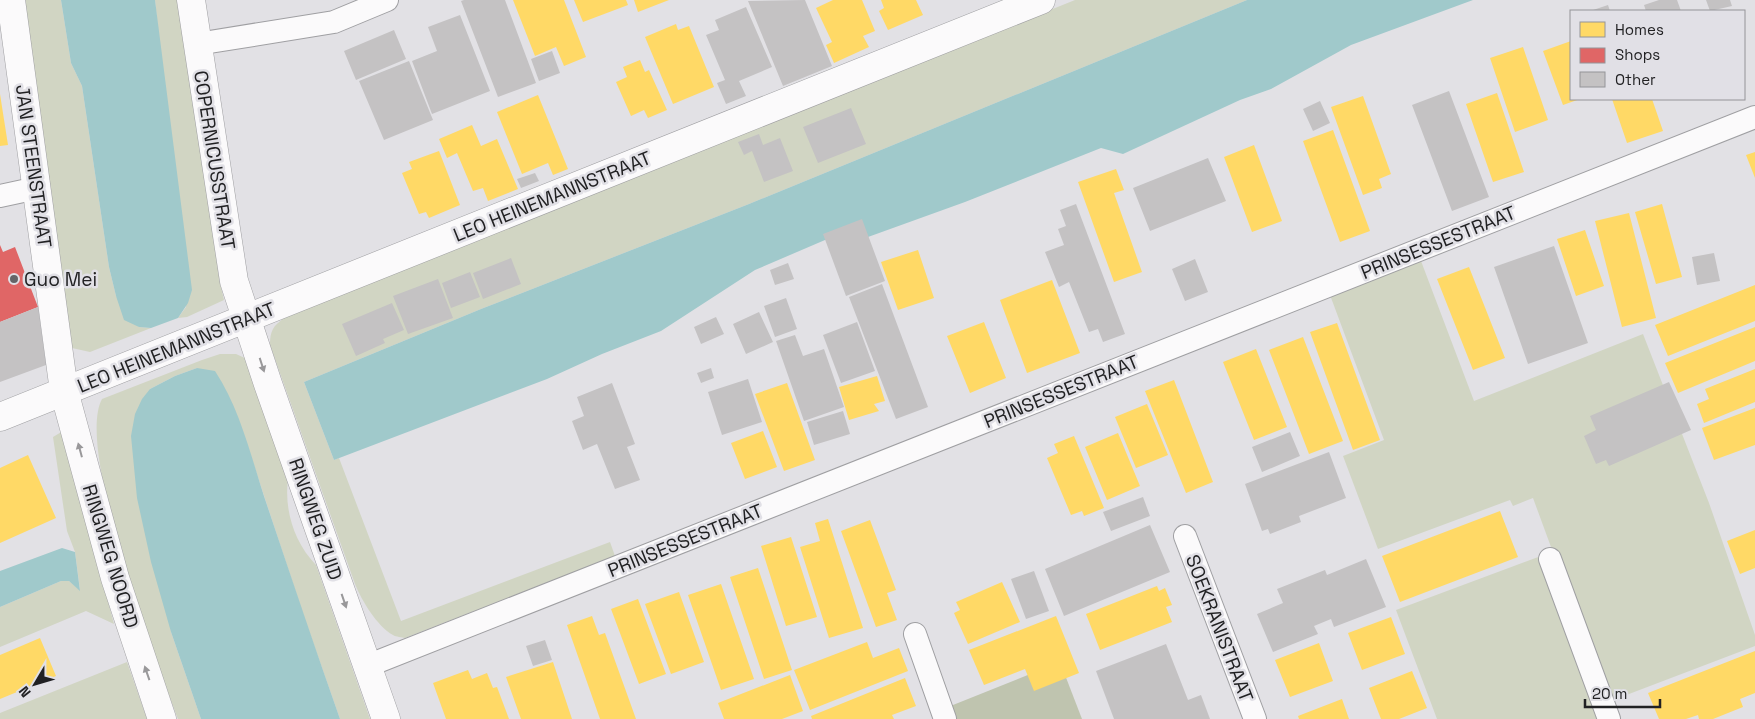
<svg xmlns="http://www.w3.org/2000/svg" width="1755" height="719" font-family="'Space Grotesk',sans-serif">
  <rect width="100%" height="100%" fill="#e2e1e5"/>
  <path fill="#d1d5c3" d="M18 0H61L71 63 82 86 109 267 116 296 139 327 151 328 90 352 72 348Z
    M155 0H179L220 283 224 300 187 317 178 318 186 307Z
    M1075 0H1247L749 204 481 309 304 382 334 460 339 458 401 621 610 542 615 556 405 638C402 637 396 637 393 635 377 626 362 601 355 584L270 345C270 331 273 326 284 318Z
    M1421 261 1474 401 1643 334 1709 503 1755 635V646L1608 702 1533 498 1513 506 1510 500 1378 549 1343 456 1384 440 1330 295Z
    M220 354H236L247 359 288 479C284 510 294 542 316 565L370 719H340L303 614 243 432 197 368 175 376 150 389 171 632 201 719H178C157 661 75 449 102 399L202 360Z
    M63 431 114 624 86 611 0 647V607L61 581H69L80 590 75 552 67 531 53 437Z
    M1541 556 1602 719H1437L1396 610Z
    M127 662 147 719H0V713Z"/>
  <path fill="#bfc4af" d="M1060 662 1082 719H952L948 707Z"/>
  <path fill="#a0c9cb" d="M61 0H155L192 290 188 303 178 318 151 328 139 327 124 320 116 296 109 267 82 86 71 63Z
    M1247 0H1473L1351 45 1271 89 1240 100 1123 154 1101 148 965 202 868 237 853 228 755 270 661 331 602 354 547 379 334 460 304 382 481 309 749 204Z
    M197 368 215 371C241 410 252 461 267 505 291 577 315 648 340 719H201L171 632 151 562 137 498 131 436 135 414 142 399 150 389 175 376Z
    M62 548 75 552 80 591 69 581H61L0 607V571Z"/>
  <path fill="#ffd966" d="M513 0H564L586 57 564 66 556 47 535 56Z
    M574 0H626L628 5 583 22Z
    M634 0H669L638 12Z
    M833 0H862L875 31 863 36 869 47 834 63 826 45 832 42 816 8Z
    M881 0H916L923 15 888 30 879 11 884 8Z
    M676 24 678 30 689 26 714 87 673 104 645 37Z
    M1571 41V99H1580L1563 105 1543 51Z
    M1523 47 1548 120 1515 132 1490 58Z
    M640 60 645 72 649 70 667 110 648 118 644 110 631 116 616 82 627 77 623 67Z
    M1497 93 1524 172 1493 182 1466 104Z
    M0 94 8 145 0 146Z
    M538 95 568 169 553 175 548 163 522 174 497 112Z
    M1363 96 1391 174 1379 179 1382 188 1363 195 1331 107Z
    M1612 99H1652L1663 131 1627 143Z
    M472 125 481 146 497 139 518 189 488 201 483 188 473 191 457 153 447 158 439 139Z
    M1333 130 1370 231 1340 242 1303 141Z
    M1254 145 1282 221 1252 232 1224 157Z
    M439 151 460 205 429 218 426 212 419 214 402 173 412 169 409 162Z
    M1755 152V178L1746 155Z
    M1116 169 1124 190 1114 193 1142 272 1114 282 1078 182Z
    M1662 204 1682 277 1656 284 1635 212Z
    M1629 213 1656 318 1622 327 1595 221Z
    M1585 230 1604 286 1576 296 1557 239Z
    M918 250 934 298 898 310 881 262Z
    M1469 267 1505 358 1473 370 1437 279Z
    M1052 280 1080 353 1027 373 1000 300Z
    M1755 285V321L1668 356 1655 325Z
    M984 322 1006 378 970 393 947 336Z
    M1337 323 1380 440 1353 450 1310 332Z
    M1755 327V361L1678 393 1665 363Z
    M1303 337 1343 441 1309 454 1269 350Z
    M1256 349 1287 427 1254 440 1223 362Z
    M1755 369V402L1704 423 1697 404 1709 399 1705 389Z
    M877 376 885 401 874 404 879 411 849 420 839 387Z
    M1174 380 1213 482 1186 493 1145 391Z
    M787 383 815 460 784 471 755 394Z
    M1147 404 1168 455 1136 468 1115 417Z
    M1755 408V445L1714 460 1702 428Z
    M763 431 777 467 745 479 731 443Z
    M1118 433 1140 486 1107 500 1085 447Z
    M1074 436 1104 508 1084 516 1082 511 1071 515 1047 458 1058 453 1054 444Z
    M28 455 56 518 0 543V468Z
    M1500 511 1518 557 1400 602 1382 556Z
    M828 519 863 628 829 638 800 547 820 541 815 523Z
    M870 520 896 590 887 593 897 620 876 627 841 531Z
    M1755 530V568L1740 574 1727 541Z
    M791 537 817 617 786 626 761 546Z
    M758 568 792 670 764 679 730 577Z
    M1002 582 1020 622 968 644 954 613 960 610 956 602Z
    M721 584 754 679 721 690 688 595Z
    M1157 586 1159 591 1165 588 1172 605 1166 607 1172 622 1100 650 1086 614Z
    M679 592 704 662 671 674 645 604Z
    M638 599 666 674 639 684 611 609Z
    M592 616 599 635 605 633 636 719H600L567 625Z
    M1056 616 1079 673 1034 691 1025 669 984 685 969 650Z
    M1391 617 1405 654 1362 670 1348 633Z
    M40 638 56 676 0 699V655Z
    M867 642 873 658 899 648 908 671 810 710 794 670Z
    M1319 643 1333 681 1290 697 1275 660Z
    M1755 651V693L1740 699 1743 707 1713 719H1699L1698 715 1686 719H1659L1648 693Z
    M553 662 572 719H521L506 677Z
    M468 670 472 679 487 673 493 688 497 687 509 719H446L433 683Z
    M1412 671 1427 708 1399 719H1381L1369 688Z
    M790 675 803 711 782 719H724L718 703Z
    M905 678 916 706 892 715 894 719H812L811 716Z
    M1342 699 1349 719H1299L1298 716Z"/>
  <path fill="#e06666" d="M0 245 3 252 15 247 38 307 0 322Z"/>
  <path fill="#c4c2c3" d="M464 0H505L536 83 498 97 461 1Z
    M805 0 832 66 783 86 748 1Z
    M1659 0H1677L1681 11H1646L1644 5Z
    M1706 0H1730L1732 6 1710 11Z
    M1608 5 1610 11H1590Z
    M746 7 772 67 739 81 746 96 726 104 717 83 725 80 706 35 719 30 715 20Z
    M460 15 490 91 432 114 412 61 437 51 428 27Z
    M394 30 406 59 356 80 344 51Z
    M552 51 560 73 539 81 531 59Z
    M409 61 433 120 384 140 359 81Z
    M1449 91 1489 197 1452 211 1412 105Z
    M1320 101 1330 123 1313 131 1303 109Z
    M851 108 866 144 818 163 803 127Z
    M759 134 763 145 780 138 793 171 764 182 752 151 744 155 738 142Z
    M1208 158 1226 201 1150 231 1133 188Z
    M535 173 539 181 521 188 517 179Z
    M1076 204 1125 334 1103 342 1098 329 1089 332 1069 282 1059 287 1045 252 1064 245 1058 229 1066 226 1060 210Z
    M862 219 885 281 846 296 823 234Z
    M1554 246 1588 343 1528 364 1494 267Z
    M1714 253 1720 281 1697 285 1692 257Z
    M511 258 521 284 483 299 473 273Z
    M1195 259 1208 292 1185 301 1172 269Z
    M788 263 794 279 775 285 770 270Z
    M470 272 480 297 451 308 442 283Z
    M438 279 453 318 408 334 393 296Z
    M882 284 928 407 896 419 849 297Z
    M786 298 797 329 775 337 764 306Z
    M392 303 404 330 383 339 385 343 356 356 342 324Z
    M38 307 46 365 0 382V322Z
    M759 312 773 342 746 354 733 324Z
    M716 317 724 334 701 344 694 327Z
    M857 322 875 371 841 383 823 335Z
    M795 335 803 356 824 349 844 407 804 421 776 341Z
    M711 368 714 378 701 383 697 373Z
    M748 379 762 422 722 435 708 392Z
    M1669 382 1691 430 1609 466 1606 460 1596 464 1584 436 1596 430 1590 416Z
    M612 383 635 444 627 447 640 480 615 489 597 444 583 450 572 421 584 416 577 397Z
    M843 411 850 434 814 445 807 422Z
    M1290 432 1300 456 1262 472 1252 447Z
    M1329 452 1346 498 1299 516 1301 522 1270 534 1268 529 1262 531 1245 484Z
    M1143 497 1150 516 1111 531 1103 512Z
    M1150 525 1170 572 1064 616 1045 569Z
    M1366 559 1386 607 1334 627 1331 619 1314 626 1318 634 1273 652 1257 614 1283 603 1277 589 1325 570 1327 575Z
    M1034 571 1049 611 1026 619 1011 579Z
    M545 640 552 660 533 666 526 646Z
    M1166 644 1188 700 1201 695 1210 719H1114L1096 671Z"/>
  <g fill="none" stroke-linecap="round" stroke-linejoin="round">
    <defs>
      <path id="street" d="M197 44 334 22 387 0
        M0 196 37 188
        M1185 536 1255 719
        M1550 559 1609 719
        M915 634 945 719
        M367 666 1755 117"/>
      <path id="secondary" d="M11 0 64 391 115 578 162 719
        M191 0 234 281 268 384 386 719
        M0 417 1041 0"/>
    </defs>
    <use href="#street" stroke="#9f9fa2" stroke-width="24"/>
    <use href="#secondary" stroke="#9f9fa2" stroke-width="29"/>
    <use href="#street" stroke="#fbfafb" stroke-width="22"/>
    <use href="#secondary" stroke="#fbfafb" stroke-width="28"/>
  </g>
  <defs><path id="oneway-solid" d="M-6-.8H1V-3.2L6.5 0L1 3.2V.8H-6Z" transform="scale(1.25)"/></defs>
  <g fill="#99989a">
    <use href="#oneway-solid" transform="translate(262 365) rotate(72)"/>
    <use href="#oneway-solid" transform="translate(80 450) rotate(-105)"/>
    <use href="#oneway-solid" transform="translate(344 601) rotate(71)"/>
    <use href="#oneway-solid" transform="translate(147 673) rotate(-109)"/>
  </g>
  <circle fill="#656467" stroke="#e1e0e6" stroke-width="2" cx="14" cy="279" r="5"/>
  <g text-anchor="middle" stroke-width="5" stroke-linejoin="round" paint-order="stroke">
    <g font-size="19" fill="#212123" stroke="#e1e0e6">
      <text transform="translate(215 160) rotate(81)" y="7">COPERNICUSSTRAAT</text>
      <text transform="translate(34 166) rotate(82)" y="7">JAN STEENSTRAAT</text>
      <text transform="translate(552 196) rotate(-22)" y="7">LEO HEINEMANNSTRAAT</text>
      <text transform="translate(1438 242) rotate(-22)" y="7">PRINSESSESTRAAT</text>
      <text transform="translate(176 347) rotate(-22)" y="7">LEO HEINEMANNSTRAAT</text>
      <text transform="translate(1061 391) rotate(-22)" y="7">PRINSESSESTRAAT</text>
      <text transform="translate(316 519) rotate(71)" y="7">RINGWEG ZUID</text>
      <text transform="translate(685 540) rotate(-22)" y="7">PRINSESSESTRAAT</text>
      <text transform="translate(111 556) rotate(73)" y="7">RINGWEG NOORD</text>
      <text transform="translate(1220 628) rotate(69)" y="7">SOEKRANISTRAAT</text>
    </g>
    <g font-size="19" fill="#212123" stroke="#e1e0e6" text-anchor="start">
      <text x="24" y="286">Guo Mei</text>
    </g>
  </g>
  <rect x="1570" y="10" width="175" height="90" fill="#e1e0e6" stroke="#949498"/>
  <rect x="1580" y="22" width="25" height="15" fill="#ffd966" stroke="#949498"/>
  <text x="1615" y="35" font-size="15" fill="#212123">Homes</text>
  <rect x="1580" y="48" width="25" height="15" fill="#e06666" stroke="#949498"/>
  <text x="1615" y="60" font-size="15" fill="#212123">Shops</text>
  <rect x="1580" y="72" width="25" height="15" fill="#c4c2c3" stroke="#949498"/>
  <text x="1615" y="85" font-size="15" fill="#212123">Other</text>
  <g transform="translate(35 684) rotate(232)" stroke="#e1e0e6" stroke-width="4" paint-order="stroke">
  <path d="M0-4L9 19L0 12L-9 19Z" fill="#212123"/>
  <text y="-8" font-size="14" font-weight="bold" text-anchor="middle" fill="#212123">N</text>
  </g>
  <path d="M1585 699v8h75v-8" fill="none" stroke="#212123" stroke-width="2.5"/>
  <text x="1592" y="699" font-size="15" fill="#212123" stroke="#e1e0e6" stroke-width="4" paint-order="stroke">20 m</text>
</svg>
